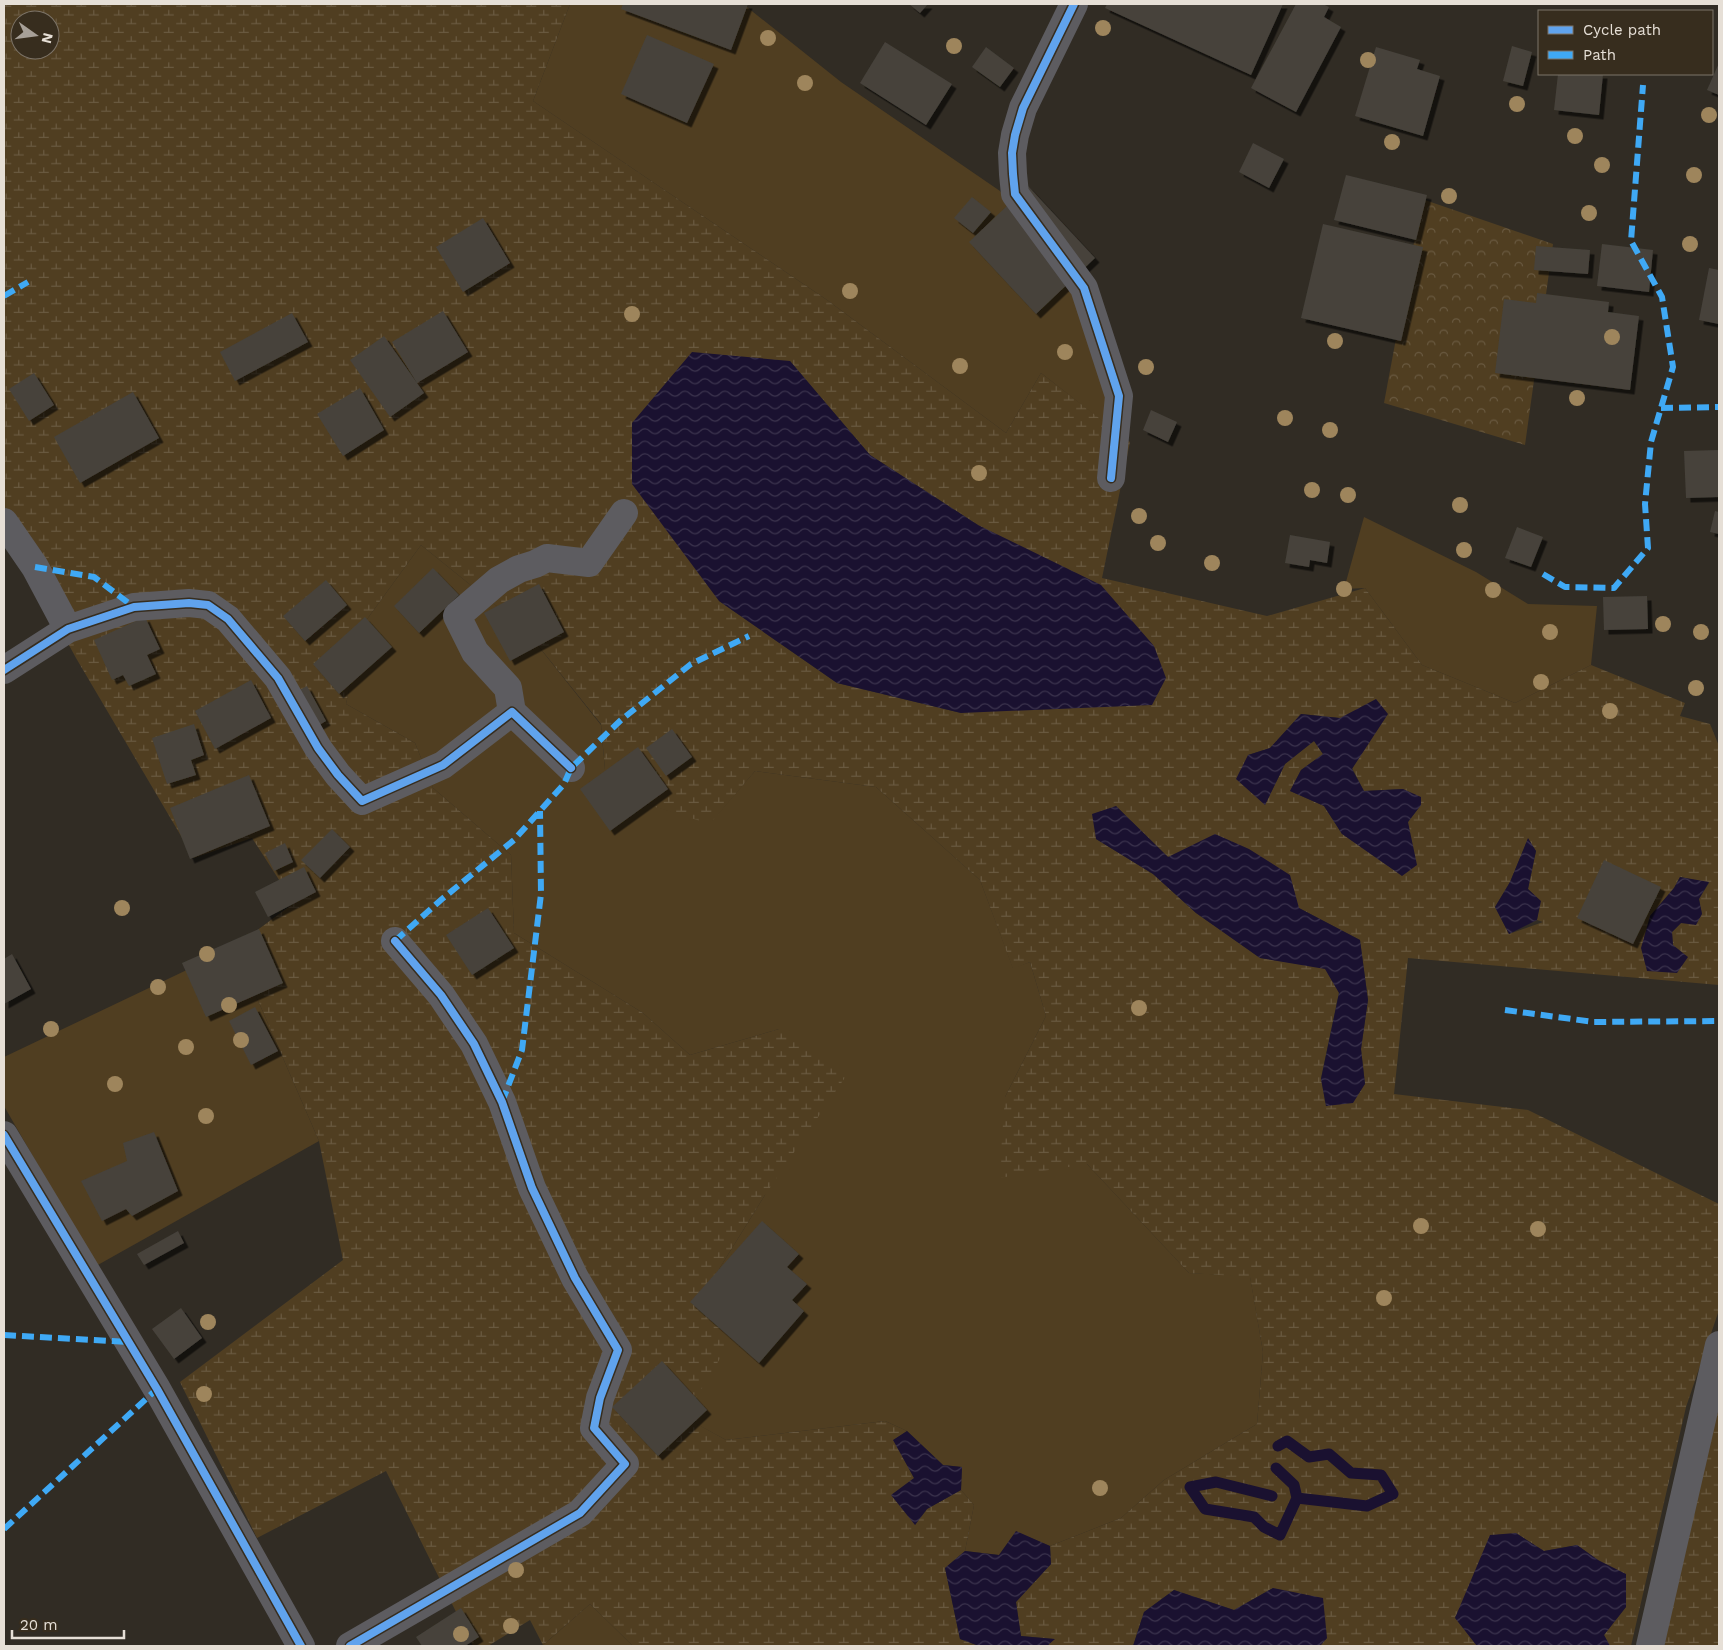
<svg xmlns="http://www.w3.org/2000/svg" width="1723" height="1650" font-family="'Work Sans',sans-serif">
  <defs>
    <pattern id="forest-crowns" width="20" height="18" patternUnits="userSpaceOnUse" patternTransform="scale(1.25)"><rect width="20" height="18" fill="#503e21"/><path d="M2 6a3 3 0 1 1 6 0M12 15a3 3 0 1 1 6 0" fill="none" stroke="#695940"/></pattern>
    <pattern id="wetland-marsh" width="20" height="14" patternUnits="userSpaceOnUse" patternTransform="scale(1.25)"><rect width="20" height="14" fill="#503e21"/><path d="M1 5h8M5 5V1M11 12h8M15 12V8" fill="none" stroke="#695940"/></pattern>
    <pattern id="water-waves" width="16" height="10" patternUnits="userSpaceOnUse" patternTransform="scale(1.25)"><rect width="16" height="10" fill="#1a1130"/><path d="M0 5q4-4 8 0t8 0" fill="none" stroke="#3b334d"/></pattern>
    <filter id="shadow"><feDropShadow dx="4.5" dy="4.5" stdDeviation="0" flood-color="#0009"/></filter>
  </defs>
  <rect width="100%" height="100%" fill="#312c24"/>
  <path fill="#503e21" d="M570 4H743L841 82 1000 191 1071 289 1105 395 1106 424 1041 373 1006 433 827 300 533 101Z
    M1364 517 1476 572 1528 604 1597 606 1591 665 1515 703 1422 665 1365 588 1344 589Z
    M421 545 524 628 601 725 607 792 710 823 755 771 876 787 980 880 1013 968 1030 962 1046 1016 1005 1097 1087 1164 1189 1273 1250 1276 1263 1352 1257 1424 1164 1480 1121 1518 1050 1546 1016 1532 999 1555 965 1551 974 1505 961 1490 962 1467 943 1465 907 1431 885 1421 726 1440 676 1413 706 1290 765 1195 779 1029 690 1055 643 1013 514 933 511 855 433 788 415 743 346 704 362 626Z
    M233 948 260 1005 319 1141 96 1266 4 1106V1057Z
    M590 1604 633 1646H542Z"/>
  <path fill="url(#forest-crowns)" d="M1422 199 1553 244 1525 445 1384 403Z"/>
  <path fill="url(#wetland-marsh)" fill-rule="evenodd" d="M4 4H570L533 101 827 300 1006 433 1041 373 1130 442 1102 578 1267 616 1365 588 1422 665 1515 703 1591 665 1685 703 1680 716 1710 724 1719 746V985L1408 958 1394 1094 1528 1110 1719 1204V1310L1686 1407 1631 1646H1610L1604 1635 1626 1607 1598 1560 1577 1545 1544 1551 1516 1533 1455 1617 1477 1646H1320L1327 1638 1273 1588 1234 1610 1174 1590 1144 1612 1133 1646H1047L1054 1639 1021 1636 1016 1602 1051 1564 1050 1546 1121 1518 1164 1480 1257 1424 1263 1352 1250 1277 1189 1273 1087 1164 999 1178 1005 1097 1046 1016 1030 962 1013 969 980 880 876 787 755 771 710 824 607 792 601 724 524 628 421 545 362 626 346 704 415 743 433 788 511 855 514 933 643 1013 690 1055 779 1029 846 1076 765 1195 706 1290 727 1347 694 1401 677 1413 726 1440 885 1421 907 1431 894 1440 914 1478 915 1525 927 1509 961 1490 974 1505 965 1551 945 1568 960 1639 979 1646H633L590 1604 543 1645 530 1620 488 1646H473L386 1471 257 1538 180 1382 343 1260 319 1141 260 1005 233 948 294 903 252 838 194 858 76 658 10 537 4 539ZM20 20H50V50H20ZM790 361 870 455 978 525 961 713 837 683 719 601ZM1301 714 1340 718 1387 714 1352 768 1364 791 1403 789 1421 805 1408 822 1342 834 1324 806 1290 791 1301 770 1323 754 1314 741 1285 764 1265 805 1248 755 1270 748ZM1116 806 1168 857 1299 908 1360 940 1368 1000 1361 1049 1365 1084 1326 1106 1321 1078 1339 992 1325 968 1260 958 1196 913 1153 874 1096 839ZM1528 839 1536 851 1528 889 1540 901 1537 920 1543 922 1509 934 1495 907 1510 882ZM1680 877 1709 883 1699 899 1702 914 1681 923 1672 932 1673 945 1650 916 1674 888Z
    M1719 1391V1646H1663Z"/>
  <path fill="url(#water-waves)" d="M692 352 790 361 870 455 978 525 1101 585 1154 646 1166 678 1152 705 961 713 837 683 719 601 632 484V423Z
    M1376 699 1388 714 1352 769 1364 791 1403 789 1421 797V805L1408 822 1417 865 1402 876 1342 834 1324 806 1290 791 1301 770 1323 754 1314 741 1285 764 1265 805 1236 779 1248 755 1270 748 1301 714 1340 718Z
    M1116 806 1168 857 1215 834 1249 849 1290 875 1299 908 1360 940 1368 1000 1361 1049 1365 1084 1353 1103 1326 1106 1321 1079 1339 993 1325 969 1260 958 1196 913 1153 874 1096 839 1092 814Z
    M1528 838 1536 851 1528 889 1541 901 1537 920 1509 934 1495 907 1510 882Z
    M1680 877 1709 882 1699 899 1702 914 1696 925 1681 923 1672 932 1673 945 1688 957 1677 973 1647 971 1641 948 1650 916 1674 888Z
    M907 1431 943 1465 962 1467 961 1490 927 1509 915 1525 891 1495 914 1478 893 1440Z
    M1016 1531 1050 1546 1051 1564 1016 1602 1021 1636 1055 1639 1047 1646H979L960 1639 945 1568 965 1551 999 1555Z
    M1516 1533 1544 1551 1577 1545 1598 1560 1626 1574V1607L1604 1635 1610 1646H1477L1455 1618 1490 1535Z
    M1273 1588 1323 1598 1327 1638 1320 1646H1133L1144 1612 1174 1590 1234 1610Z"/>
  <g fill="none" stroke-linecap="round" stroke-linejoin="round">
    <path stroke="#1a1130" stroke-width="11" d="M1278 1446 1287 1441 1309 1457 1329 1454 1351 1473 1381 1475 1393 1494 1367 1506 1297 1498
      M1272 1496 1216 1482 1190 1487 1205 1509 1254 1517 1264 1527 1280 1535 1297 1498 1294 1485 1276 1468"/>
  </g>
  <path fill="#46423b" filter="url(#shadow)" d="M623 4H748L731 50 621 9Z
    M909 4H928L920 13Z
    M1107 4H1283L1251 75 1105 8Z
    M1296 4H1323L1329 7 1324 17 1341 27 1296 112 1251 88Z
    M647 35 714 64 687 123 621 94Z
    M885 42 952 84 926 125 860 83Z
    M1512 46 1532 52 1523 86 1503 81Z
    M986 47 1014 68 1000 87 972 67Z
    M1376 47 1420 60 1417 69 1440 76 1423 136 1355 116Z
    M1719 63V95L1707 90Z
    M1558 74H1603L1599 115 1554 110Z
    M1253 143 1284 159 1269 188 1239 172Z
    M1346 175 1427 195 1416 240 1334 220Z
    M1028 186 1095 258 1036 314 969 242Z
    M972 197 991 212 973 233 954 218Z
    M483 218 510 263 463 292 436 247Z
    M1323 224 1423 247 1401 341 1301 318Z
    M1602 244 1653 250 1649 292 1597 286Z
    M1536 246 1590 250 1588 274 1534 270Z
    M1709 268 1719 270V324L1699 320Z
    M1537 293 1609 302 1608 312 1639 316 1630 390 1495 373 1504 299 1536 303Z
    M443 311 468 352 417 383 392 342Z
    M292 313 308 342 235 381 220 352Z
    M384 336 424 393 390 417 350 360Z
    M34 373 54 405 29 421 9 389Z
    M360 388 384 430 343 456 317 414Z
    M133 392 159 438 80 483 54 437Z
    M1151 410 1177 422 1168 442 1143 430Z
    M1719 450V497L1686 498 1684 451Z
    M1715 511 1719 512V534L1710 532Z
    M1517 527 1543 537 1531 567 1505 558Z
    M1290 535 1330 542 1327 563 1310 560 1309 567 1285 563Z
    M433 568 459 595 419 633 394 606Z
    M326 580 347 605 305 641 283 616Z
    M539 584 564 632 510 661 484 613Z
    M1647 596 1648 629 1604 630 1603 597Z
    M145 617 160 649 147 655 156 674 129 686 123 675 112 680 94 640Z
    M365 617 392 647 339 694 313 664Z
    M251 680 271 718 215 749 195 711Z
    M307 686 326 721 304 734 285 698Z
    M194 724 204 755 191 760 196 775 167 784 152 738Z
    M672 729 692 757 666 776 646 748Z
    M638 747 668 789 610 831 580 789Z
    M249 775 270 826 190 859 170 808Z
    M332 829 350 847 320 878 301 860Z
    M285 843 293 862 274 871 265 853Z
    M1604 860 1661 887 1633 944 1577 918Z
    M304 867 316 892 268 917 255 892Z
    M488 908 514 948 472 975 446 935Z
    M259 929 283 983 206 1017 182 963Z
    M12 954 31 989 4 1004V959Z
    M255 1007 278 1051 251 1065 229 1021Z
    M154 1132 178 1191 132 1216 126 1209 102 1221 81 1181 127 1161 123 1143Z
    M762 1221 799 1254 787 1267 807 1284 792 1300 804 1311 759 1363 690 1302Z
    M178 1231 184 1243 144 1265 137 1254Z
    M181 1308 202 1338 174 1359 152 1329Z
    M662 1361 707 1410 658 1456 612 1407Z
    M461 1608 479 1637 465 1646H422L416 1637Z"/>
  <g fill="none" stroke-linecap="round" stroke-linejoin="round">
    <path stroke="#5d5c60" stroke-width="28" d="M1074 4 1023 108 1015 135 1012 153 1013 174 1015 194 1084 288 1119 396 1111 478
      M4 522 35 567 68 629
      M4 670 68 629 134 607 189 603 208 605 228 619 278 678 318 748 338 775 362 801 443 765 512 712 571 768
      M512 712 508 688 475 652 457 616 499 580 519 569 535 564 547 558 589 563 624 513
      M4 1135 157 1389 301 1646
      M350 1646 580 1513 625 1464 594 1428 600 1398 618 1350 575 1278 532 1188 502 1102 474 1044 441 995 395 941
      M1650 1646 1719 1345"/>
    <path stroke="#3fa9f5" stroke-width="6" stroke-dasharray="12 6" stroke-linecap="butt" d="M4 296 28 282
      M1661 408 1719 407
      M35 567 94 577 134 607
      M1543 574 1565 587 1614 588 1648 548 1645 504 1651 442 1673 367 1662 297 1631 241 1643 85
      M395 941 442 899 514 840 564 784 571 768 621 720 691 664 749 636
      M1505 1010 1594 1022 1719 1021
      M502 1102 522 1050 541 894 540 811
      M4 1335 129 1342
      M4 1529 157 1389"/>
    <defs>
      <path id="cycleway" d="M1074 4 1023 108 1015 135 1012 153 1013 174 1015 194 1084 288 1119 396 1111 478
        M4 670 68 629 134 607 189 603 208 605 228 619 278 678 318 748 338 775 362 801 443 765 512 712 571 768
        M4 1135 157 1389 301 1646
        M350 1646 580 1513 625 1464 594 1428 600 1398 618 1350 575 1278 532 1188 502 1102 474 1044 441 995 395 941"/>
    </defs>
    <use href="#cycleway" stroke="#372d1e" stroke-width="11"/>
    <use href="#cycleway" stroke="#60a3ed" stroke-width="8"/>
  </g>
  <g fill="#9e855c">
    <circle cx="1103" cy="28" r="8"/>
    <circle cx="768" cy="38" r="8"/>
    <circle cx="954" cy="46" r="8"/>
    <circle cx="1368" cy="60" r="8"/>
    <circle cx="805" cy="83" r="8"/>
    <circle cx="1517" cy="104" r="8"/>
    <circle cx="1709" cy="115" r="8"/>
    <circle cx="1575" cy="136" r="8"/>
    <circle cx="1392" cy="142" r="8"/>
    <circle cx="1602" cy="165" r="8"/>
    <circle cx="1694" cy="175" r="8"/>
    <circle cx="1449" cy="196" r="8"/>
    <circle cx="1589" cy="213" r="8"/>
    <circle cx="1690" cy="244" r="8"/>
    <circle cx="850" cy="291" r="8"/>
    <circle cx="632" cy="314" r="8"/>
    <circle cx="1612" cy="337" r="8"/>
    <circle cx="1335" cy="341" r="8"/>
    <circle cx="1065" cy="352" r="8"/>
    <circle cx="960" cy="366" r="8"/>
    <circle cx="1146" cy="367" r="8"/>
    <circle cx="1577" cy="398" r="8"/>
    <circle cx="1285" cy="418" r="8"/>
    <circle cx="1330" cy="430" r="8"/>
    <circle cx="979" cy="473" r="8"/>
    <circle cx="1312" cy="490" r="8"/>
    <circle cx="1348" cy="495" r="8"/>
    <circle cx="1460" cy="505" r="8"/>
    <circle cx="1139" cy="516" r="8"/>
    <circle cx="1158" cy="543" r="8"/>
    <circle cx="1464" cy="550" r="8"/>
    <circle cx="1212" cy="563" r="8"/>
    <circle cx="1344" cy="589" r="8"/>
    <circle cx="1493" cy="590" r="8"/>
    <circle cx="1663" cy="624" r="8"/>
    <circle cx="1550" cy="632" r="8"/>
    <circle cx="1701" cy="632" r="8"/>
    <circle cx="1541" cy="682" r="8"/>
    <circle cx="1696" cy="688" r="8"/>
    <circle cx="1610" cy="711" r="8"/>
    <circle cx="122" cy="908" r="8"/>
    <circle cx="207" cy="954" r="8"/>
    <circle cx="158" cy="987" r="8"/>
    <circle cx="229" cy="1005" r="8"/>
    <circle cx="1139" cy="1008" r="8"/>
    <circle cx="51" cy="1029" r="8"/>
    <circle cx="241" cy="1040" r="8"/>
    <circle cx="186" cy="1047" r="8"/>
    <circle cx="115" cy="1084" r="8"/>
    <circle cx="206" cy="1116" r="8"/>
    <circle cx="1421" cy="1226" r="8"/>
    <circle cx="1538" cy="1229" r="8"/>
    <circle cx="1384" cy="1298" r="8"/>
    <circle cx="208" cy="1322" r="8"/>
    <circle cx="204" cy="1394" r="8"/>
    <circle cx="1100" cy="1488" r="8"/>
    <circle cx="516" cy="1570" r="8"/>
    <circle cx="511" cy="1626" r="8"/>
    <circle cx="461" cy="1634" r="8"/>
  </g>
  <rect width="1723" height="1650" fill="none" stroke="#e6dfd6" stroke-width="10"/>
  <rect x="1538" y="10" width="175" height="65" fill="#372d1e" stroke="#7d7468"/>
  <rect x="1548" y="26" width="25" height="8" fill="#60a3ed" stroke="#7d7468"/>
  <text x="1583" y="35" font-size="15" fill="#e6dfd6">Cycle path</text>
  <rect x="1548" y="51" width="25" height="8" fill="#3fa9f5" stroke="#7d7468"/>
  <text x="1583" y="60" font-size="15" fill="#e6dfd6">Path</text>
  <g transform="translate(35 35) rotate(104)"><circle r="24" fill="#372d1e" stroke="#7d7468"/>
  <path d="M0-4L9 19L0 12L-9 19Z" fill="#a7a098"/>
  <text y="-8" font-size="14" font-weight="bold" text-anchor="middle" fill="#e6dfd6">N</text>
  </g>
  <path d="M12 1630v8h112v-8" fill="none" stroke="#e6dfd6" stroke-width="2.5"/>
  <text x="20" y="1630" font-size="15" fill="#e6dfd6" stroke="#372d1e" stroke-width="4" paint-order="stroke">20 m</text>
</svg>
